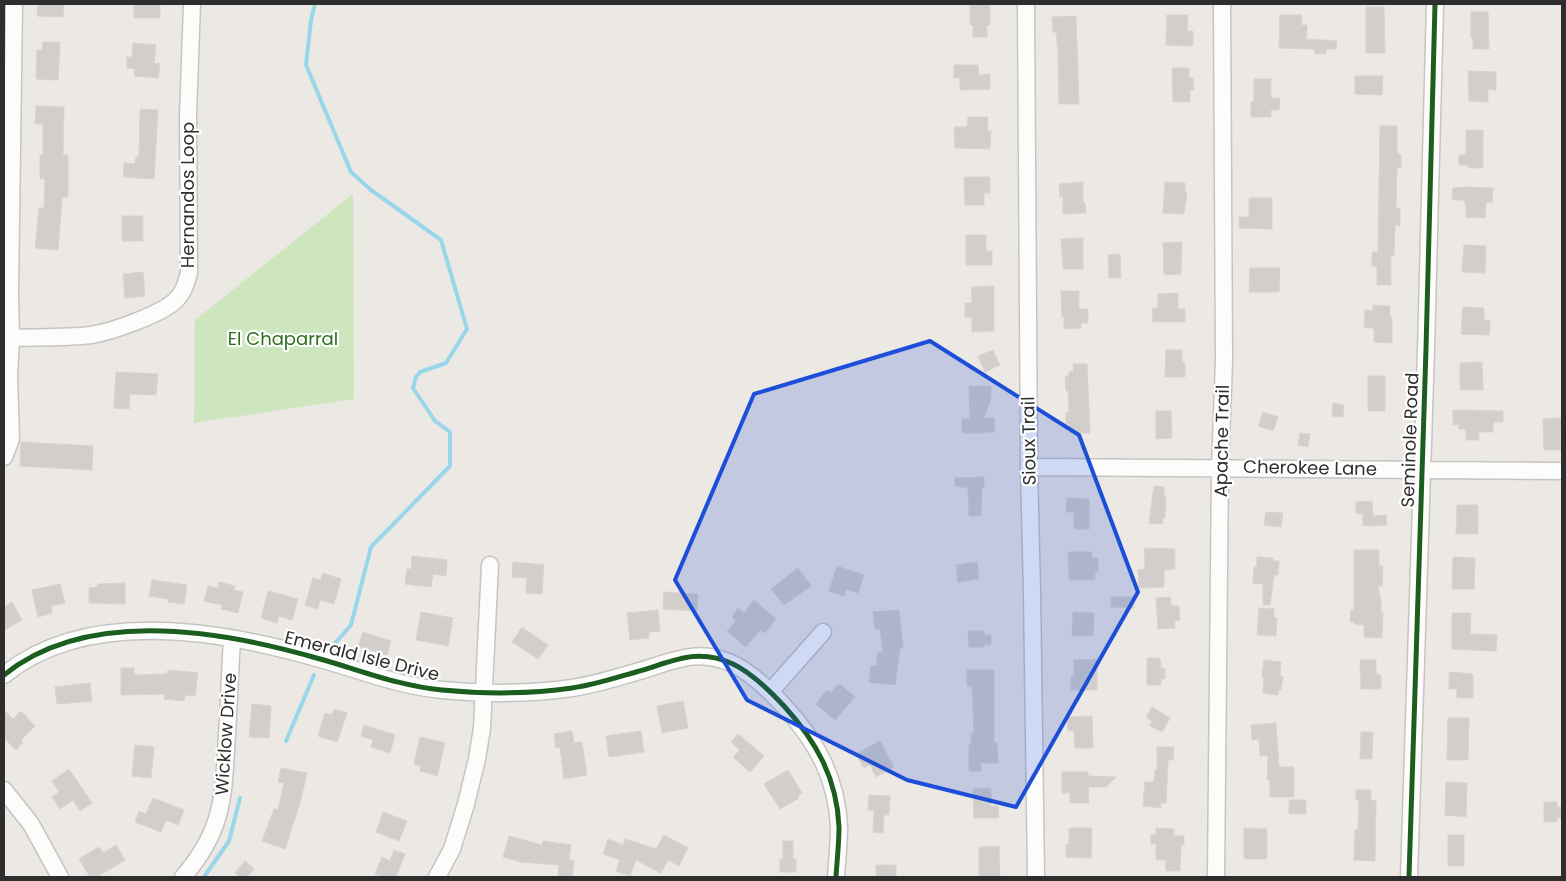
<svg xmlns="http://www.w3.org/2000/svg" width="1566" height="881" font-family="Poppins,sans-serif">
  <rect width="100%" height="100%" fill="#ece8e4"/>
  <path fill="#cee6be" d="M353 194 354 399 194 423 195 320Z"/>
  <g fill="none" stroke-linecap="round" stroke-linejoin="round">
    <path stroke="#99d6ec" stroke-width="4" d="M315 4 311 20 306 65 351 172 371 190 441 240 467 329 446 363 420 372 416 377 413 388 435 421 450 432V466L371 547 351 625 331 648
      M286 741 314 675
      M204 877 229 841 240 798"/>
  </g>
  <path fill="#d1cecb" stroke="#d7d4d0" d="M38 4H64L63 17 37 16Z
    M134 4H160V18H134Z
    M970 4H990V25H987V37H973V25H970Z
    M1366 7H1384L1385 53H1366Z
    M1471 12H1488L1489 49H1473V38H1471Z
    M1167 15H1188L1187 31H1193V46L1166 45Z
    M1280 15H1302L1301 25H1307L1306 39 1337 41 1336 49H1326V53L1315 54 1314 49 1279 48Z
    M1076 16 1079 104H1059L1058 53 1056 32H1053L1052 17Z
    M43 42H60L58 80 36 79 37 50H42Z
    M133 43 156 45 154 63 160 64 158 78 134 76 135 69 127 68V57H132Z
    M954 65H978L979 75 990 74V89L960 90V78H954Z
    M1172 68H1189V78H1193L1194 90H1190V102H1173Z
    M1468 71 1496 72V90L1488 89V102L1469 101Z
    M1355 76H1383L1382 95 1355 94Z
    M1254 79H1271V98H1280L1279 110H1271V117H1251V102H1253L1254 97Z
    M36 106 64 107 63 155H68V197H62L58 250 35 248 39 208H44L45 179H40V155H43V124H35Z
    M140 109 158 110 154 179 123 177 124 163 135 164 136 157H139Z
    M968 117H988L987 131H991L990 149 955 148 954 127H967Z
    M1380 126H1397V154H1401V168H1397L1396 208H1400V226L1395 225 1394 256H1391V285H1377V267L1372 266V252H1378Z
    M1466 130H1483V168H1468V165H1459V155H1466Z
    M964 177H990V193H984V205H965Z
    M1083 182V203H1085L1086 213 1063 214V196L1060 197 1059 184Z
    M1165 182 1185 183V192H1187L1184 214 1163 213Z
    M1465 187 1493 188 1492 203 1486 202 1485 218 1466 217V203H1464V200H1452L1453 188Z
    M1249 198H1272V229L1239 228V217H1249Z
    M122 216H143V241H122Z
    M966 235H986V251H992V265H966Z
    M1083 238V269H1063L1061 239Z
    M1182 242 1181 274 1164 275 1163 243Z
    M1464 245 1486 246 1485 273 1462 272Z
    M1120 254 1121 278H1109L1108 255Z
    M1250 268H1280L1279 292H1249Z
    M143 272 145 296 125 298 123 274Z
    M994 286V331L972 332V317H965V303H972L971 287Z
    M1061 291H1079V309H1088V323H1081V328L1064 329V317H1062Z
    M1178 293V309H1185V322H1153L1152 308H1158V294Z
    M1373 305 1390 306V317H1392V343L1374 342V328H1364L1365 310 1373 311Z
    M1463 307 1484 308V320H1490L1489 335 1461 334Z
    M993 350 1000 365 985 372 978 356Z
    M1166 350H1182V363H1185V377H1165Z
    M1482 362 1483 390H1461L1460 389V363Z
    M1073 364H1087L1090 433H1070L1069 424H1066V412H1069L1068 390 1066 391 1065 377 1069 376V372L1074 371Z
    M116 372 158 374 156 395 130 394 129 409 114 408Z
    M1368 376H1385V411H1368Z
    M969 386H991V398L984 418H994L995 432H985V433H962V419H970Z
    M1333 403 1344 405 1343 417 1332 416Z
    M1453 410 1503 411V422H1493V432H1479V440H1466V429H1459V424L1453 425Z
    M1156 411H1171L1172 438 1156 439Z
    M1263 412 1278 417 1273 431 1258 426Z
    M1562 418V431H1560L1561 450H1544L1543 419Z
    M1300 433 1310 434 1308 447 1298 445Z
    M21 442 93 446 92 470 20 466Z
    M984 477V487H982L981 516H969L968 488 955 486V478Z
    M1154 486 1164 487V497H1166L1165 518H1163V524L1149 523Z
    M1067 498 1089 499V529H1074V512H1066Z
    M1372 501 1373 516 1386 515 1387 525 1363 526V513L1356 514V502Z
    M1457 505H1478V534H1456Z
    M1266 512 1283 513 1281 527 1264 525Z
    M1144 548 1175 549V569L1164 570V587L1139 588 1138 570 1145 569Z
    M1354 550H1379V566H1383L1382 586H1378L1381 602V612H1383L1382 638 1364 637V625L1355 624V622H1350L1351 610H1354Z
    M1068 552H1092V558H1098V572H1095V580H1069Z
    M412 556 447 560 446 576 433 574 431 587 405 584 407 569H411Z
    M1257 557 1273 558V561H1279L1278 575H1274L1270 605H1263V584L1253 583 1254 567H1257Z
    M1453 557 1475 558 1474 589H1452Z
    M513 562 544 565 542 594 526 593 527 578 512 577Z
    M977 562 979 579 958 582 956 565Z
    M837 566 864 575 858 593 846 589 844 596 829 591Z
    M798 568 811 586 784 605 771 589Z
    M323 573 341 579 334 604 320 600 318 609 305 605 313 578 321 580Z
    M152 580 187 585 184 604 168 602V599L149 596Z
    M219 582 235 586 234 590 243 592 238 613 221 609 222 605 204 601 208 586 218 588Z
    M125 583V604L89 603V588L98 587V584Z
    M60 584 65 603 51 606 52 613 38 617 32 590Z
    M268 591 298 599 292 620 279 616 277 623 261 618Z
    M664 592 698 594 697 611 663 609Z
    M1111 597H1134V608L1111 607Z
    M1171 597V605L1179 606 1180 620 1175 621V628L1158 629 1156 598Z
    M754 600 776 619 765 633 760 630 746 647 727 631 736 621 732 617 738 608 744 613Z
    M12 602 22 620 4 630V607Z
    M1259 608 1274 609V618H1277L1276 636 1257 635Z
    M658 610 660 631 649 632V638L630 640 627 613Z
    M899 610 903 648H900L895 685 869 682 871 666H876L878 652 883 653 880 629H875L873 612Z
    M421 612 453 618 448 646 416 640Z
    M1073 612 1094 613 1093 636H1072Z
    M1452 613H1471L1470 634 1497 635 1496 651 1452 649Z
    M522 627 548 645 538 659 512 642Z
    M968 631H984V635H991V645H983L984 647H969Z
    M363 632 391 641 387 655 358 646Z
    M1147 658H1160L1161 668H1165V679H1161V685H1147Z
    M1097 659V690H1071V676H1074V660Z
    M1264 660 1281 662 1280 676 1283 677 1281 690H1279L1278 695 1263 693 1264 677H1262Z
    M1360 660H1376V674L1381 675V689H1361Z
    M121 668H134V675L167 674 168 670 198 673 195 696 185 695 184 701 164 699 165 694 121 695Z
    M967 670H994V743H997L998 763H980L981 771H969V744H971V733H974L972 686H967Z
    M1449 672 1473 674V698H1457V689H1449Z
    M90 683 92 701 57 704 55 687Z
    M837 685H841L855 697 835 720 816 704 827 690 831 693Z
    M683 701 688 728 662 733 657 706Z
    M252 704 271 706 269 738 249 737Z
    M1152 707 1170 718 1162 732 1149 725 1152 721 1146 717Z
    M334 709 347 713 337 742 318 736 325 713 332 715Z
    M4 710 13 719 21 711 35 726 21 740 23 742 16 750 4 738Z
    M1092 716 1093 748H1075L1074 731H1068L1067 717Z
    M1448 718H1469L1468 760H1447Z
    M1276 723 1279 767H1294V797H1270V780H1267L1268 756H1260L1259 739 1252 740 1251 725Z
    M364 725 395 735 390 753 371 747 373 740 361 736Z
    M572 731 574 743 582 742 587 775 564 779 560 747 556 748 554 734Z
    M641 731 644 752 609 757 606 736Z
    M1361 732H1373L1372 759H1360Z
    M738 734 764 756 750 772 733 757 740 750 731 742Z
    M420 737 445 743 437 776 420 771 421 766 414 764Z
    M880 741 894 767 876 777 870 765 864 768 856 754Z
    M135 745 154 747 151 778 132 776Z
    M1157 747H1174L1173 760H1168L1166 803H1161V808L1143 806 1145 782H1154L1155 770H1157Z
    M281 768 307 773 300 803 285 849 262 841 274 809 278 810 284 783 278 782Z
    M69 769 92 803 80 811 73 800 60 809 52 797 59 792 52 781Z
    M788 770 802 793 798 796 799 798 780 809 764 784Z
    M1062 772H1088V776L1116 777 1106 787H1088L1089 803H1070V793H1062Z
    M1446 782 1467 783 1466 817 1445 815Z
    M991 788V806H998L999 818H974L973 789Z
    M1356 790H1371V800L1376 801 1375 861 1354 860 1355 830H1358L1359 801 1356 800Z
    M869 795 890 796 889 815H884L883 833 873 832 874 810H868Z
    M153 798 184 810 178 825 166 820 161 832 135 822 139 811 146 814Z
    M1289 800H1306V814H1289Z
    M1544 802H1557V807H1562V818H1557V822H1544Z
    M383 812 407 821 399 841 376 832Z
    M1069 828H1092L1091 858 1066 857V844H1069Z
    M1156 828 1174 829V836H1184V845H1174L1181 846 1180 871H1166V860H1156V844H1151V834L1156 835Z
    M1244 828 1267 829V859H1244Z
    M664 835 688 848 679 866 668 860 661 873 636 860 630 876 616 871 620 860 603 854 608 839 623 845 625 839 656 849Z
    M1448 835H1464V866H1448Z
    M509 836 542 845 543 841 571 845 569 860 574 861 572 877 558 876 559 865 521 862 503 857Z
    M783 841H793V859H796V872H780V859H783Z
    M116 845 125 860 97 877H90L79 859 99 847 103 853Z
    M999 846 1000 877H979V847Z
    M394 850 405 854 396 877H382L375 874 382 857 390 861Z
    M245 861 254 869 247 877H241L235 873Z
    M876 865H896V877H876Z"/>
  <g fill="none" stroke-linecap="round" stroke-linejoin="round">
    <defs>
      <path id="minor" d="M1026 4 1029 467 1032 592 1036 877
        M11 338C37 337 65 338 91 335 111 332 162 314 176 300 184 292 186 283 189 273L188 116 192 4
        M4 457 11 439 9 377 11 338 10 293 14 4
        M1029 467 1562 471
        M4 675C88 607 224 631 320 659 360 670 399 686 442 690 484 694 530 694 572 688 594 685 615 678 636 672 672 662 696 647 733 664 752 673 770 691 784 706 816 741 837 778 839 827 839 844 837 860 836 877
        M770 692 823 632
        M4 790 31 824 60 877
        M183 877C225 828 223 796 227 735 229 703 230 671 232 639
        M437 877 452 849 466 804 477 759 482 728 490 565
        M1216 877 1220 467 1224 360 1222 4
        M1409 877 1426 349 1435 4"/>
    </defs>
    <use href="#minor" stroke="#c5c4c5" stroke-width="19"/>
    <use href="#minor" stroke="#fcfcfb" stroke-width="16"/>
    <defs>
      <path id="cycleway" d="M4 675C88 607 224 631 320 659 360 670 399 686 442 690 484 694 530 694 572 688 594 685 615 678 636 672 672 662 696 647 733 664 752 673 770 691 784 706 816 741 837 778 839 827 839 844 837 860 836 877
        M1409 877 1426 349 1435 4"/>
    </defs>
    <use href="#cycleway" stroke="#fff" stroke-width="8"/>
    <use href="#cycleway" stroke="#1b5e20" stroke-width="5"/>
  </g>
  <path fill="#1d4ed8" fill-opacity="0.2" stroke="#1d4ed8" stroke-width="4" stroke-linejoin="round" d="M930 341 1079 435 1138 592 1016 807 907 780 747 700 675 580 754 394Z"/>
  <g text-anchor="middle" stroke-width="4.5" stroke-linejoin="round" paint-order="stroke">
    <g font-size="18" fill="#2e2e2e" stroke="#fff">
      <text transform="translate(188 195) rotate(-90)" y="6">Hernandos Loop</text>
      <text transform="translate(1410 440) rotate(-88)" y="6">Seminole Road</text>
      <text transform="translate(1029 441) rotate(-91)" y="6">Sioux Trail</text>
      <text transform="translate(1222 441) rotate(-89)" y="6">Apache Trail</text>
      <text transform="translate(1310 468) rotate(1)" y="6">Cherokee Lane</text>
      <text transform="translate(362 656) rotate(14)" y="6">Emerald Isle Drive</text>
      <text transform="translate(226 734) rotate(-86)" y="6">Wicklow Drive</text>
    </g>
    <g font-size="18" fill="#2c6e1b" stroke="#fff">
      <text x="283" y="345">El Chaparral</text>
    </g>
  </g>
  <rect width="1566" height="881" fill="none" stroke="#2e2e2e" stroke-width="10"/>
</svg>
